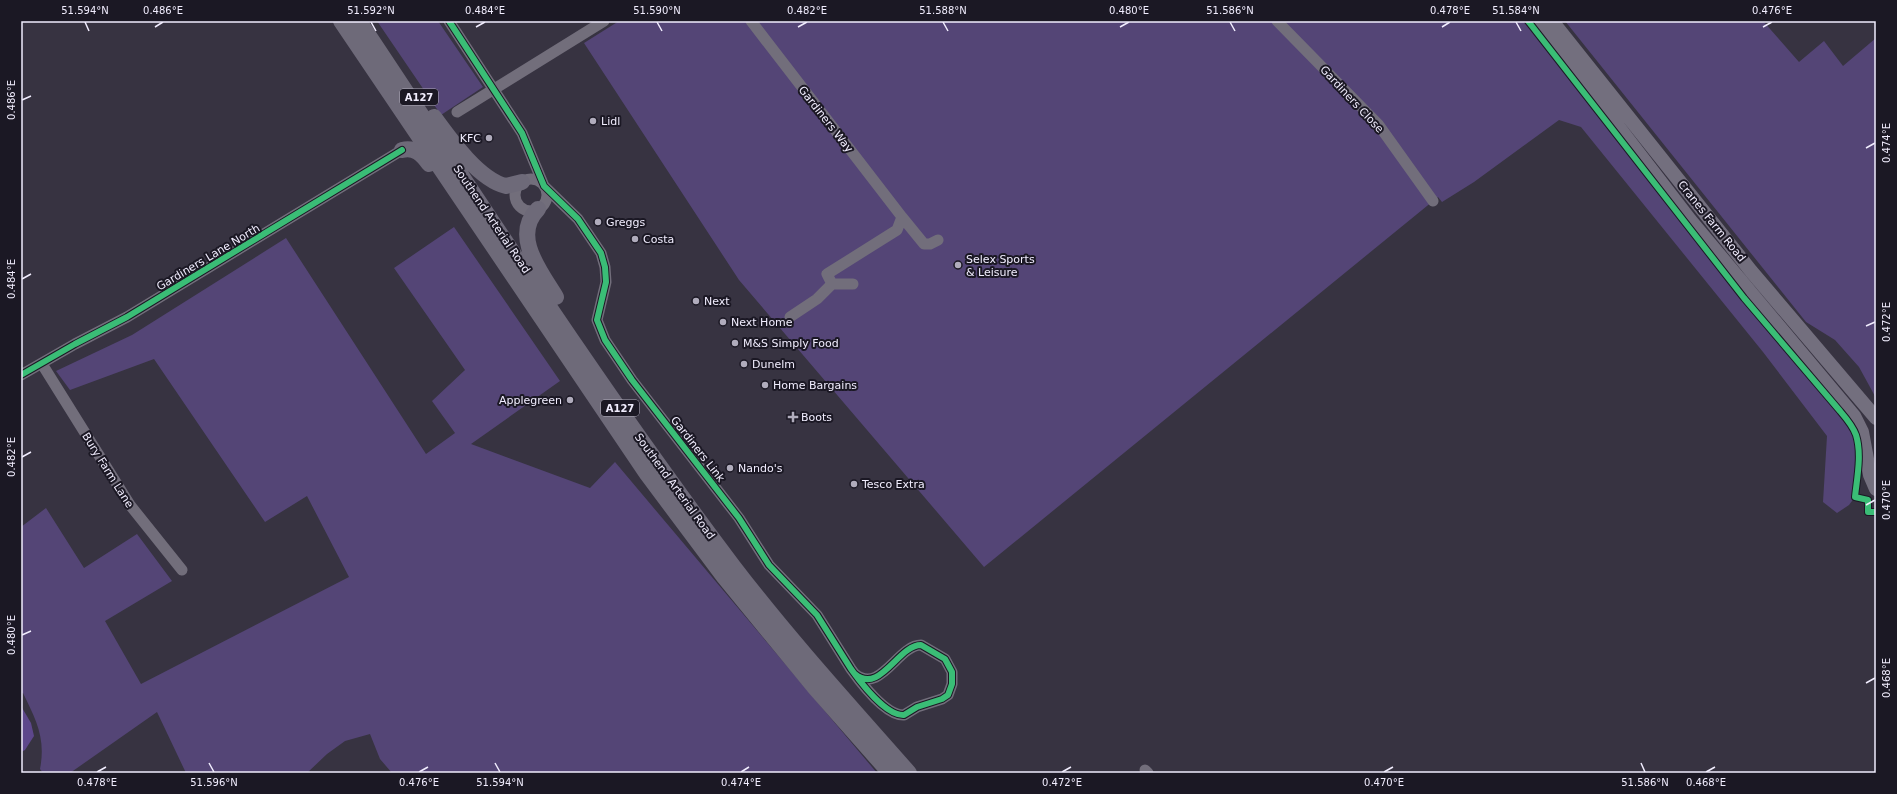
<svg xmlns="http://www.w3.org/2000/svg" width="1897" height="794" font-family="'DejaVu Sans',sans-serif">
  <rect width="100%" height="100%" fill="#373341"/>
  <path fill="#544576" d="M377 21H438L483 87 441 115Z
    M619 21H1528L1623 144 1789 352 1850 425 1858 447 1855 497 1849 505 1837 513 1823 502 1827 436 1763 352 1581 127 1559 120 1474 182 1442 202 1438 197 984 567 739 280 584 43Z
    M1565 21H1763L1799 62 1824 41 1843 66 1876 38V398L1859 367 1835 340 1806 322Z
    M454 227 560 381 471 444 590 488 615 462 877 773H392L380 759 370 734 345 741 327 754 307 773H186L157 712 70 773H43L40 769C46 738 36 720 23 693H21V527L46 508 84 568 137 534 172 581 105 621 141 684 349 577 307 496 265 522 154 359 70 390 56 371 132 335 286 238 426 454 455 433 432 401 465 370 394 268Z"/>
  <path fill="#5d478b" d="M21 706 31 723 34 736 25 750 21 752Z"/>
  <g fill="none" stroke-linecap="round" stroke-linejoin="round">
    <path stroke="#726e7b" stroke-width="11" d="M449 21 522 133 544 186 578 219 601 253 605 267 606 282 597 320 605 340 632 380 739 518 769 565 817 615 851 669C861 683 886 716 904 715L917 707 942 699 948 695 952 684V672L945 659 921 645C898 645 880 695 855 674
      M751 21 902 217 897 230 827 274 832 284H853
      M1277 21 1378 124 1433 201
      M457 112 604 21
      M515 195a16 16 0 1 1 32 0a16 16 0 1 1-32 0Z
      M902 217 924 244H930L938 240
      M790 317 817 299 832 284
      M42 364 130 505 182 570
      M21 375 75 344 127 317 402 150
      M1145 770 1148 773"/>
    <path stroke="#736f7e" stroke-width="14" d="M1537 21 1690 220 1854 416 1862 432 1870 475 1876 489
      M1552 21 1751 271 1876 418"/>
    <path stroke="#6e6a79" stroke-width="16" d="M341 21 647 474 724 577 815 688 890 773
      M359 21C481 204 600 390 733 566 788 638 849 705 909 773
      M434 117C450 139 479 180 506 186L522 182
      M402 150C415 147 422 154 429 164
      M538 209C511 236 541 272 556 297"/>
    <defs>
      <path id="cycleway" d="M449 21 522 133 544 186 578 219 601 253 605 267 606 282 597 320 605 340 632 380 739 518 769 565 817 615 851 669C861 683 886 716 904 715L917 707 942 699 948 695 952 684V672L945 659 921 645C898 645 880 695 855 674
        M1528 21 1744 298 1840 411C1846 418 1853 426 1856 435 1862 454 1857 478 1855 497L1868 500V512H1876
        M21 375 75 344 127 317 402 150"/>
    </defs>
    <use href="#cycleway" stroke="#1b1824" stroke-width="8"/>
    <use href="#cycleway" stroke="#3abd76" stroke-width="6"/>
  </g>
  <path fill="none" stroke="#f1edfe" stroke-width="1.5" d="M85 22 89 31M371 22 376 31M657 22 662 31M943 22 948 31M1230 22 1235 31M1516 22 1521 31M155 27 163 22M476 27 485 22M798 27 807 22M1120 27 1129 22M1442 27 1450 22M1763 27 1772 22M22 100 31 96M1866 148 1875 143M22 279 31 274M1866 326 1875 322M22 457 31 452M1866 505 1875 500M22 635 31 631M1866 683 1875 678M209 763 214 772M495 763 500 772M1641 763 1645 772M97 772 106 767M419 772 428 767M741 772 749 767M1062 772 1071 767M1384 772 1393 767M1706 772 1715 767"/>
  <g fill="#b0acbc" stroke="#1b1824" stroke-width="1.5">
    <circle cx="593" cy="121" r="4"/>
    <circle cx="489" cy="138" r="4"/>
    <circle cx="598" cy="222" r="4"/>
    <circle cx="635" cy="239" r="4"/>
    <circle cx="958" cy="265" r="4"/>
    <circle cx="696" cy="301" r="4"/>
    <circle cx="723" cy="322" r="4"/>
    <circle cx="735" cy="343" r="4"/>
    <circle cx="744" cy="364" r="4"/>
    <circle cx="765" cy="385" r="4"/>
    <circle cx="570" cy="400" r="4"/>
    <path d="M791 411h4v4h4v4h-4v4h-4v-4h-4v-4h4z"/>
    <circle cx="730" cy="468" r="4"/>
    <circle cx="854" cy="484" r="4"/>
  </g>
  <g text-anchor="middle" stroke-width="4" stroke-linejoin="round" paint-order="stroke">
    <g fill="#1b1824" stroke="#b1adbd" stroke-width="1">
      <rect x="400" y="89" width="38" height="16" rx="3"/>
      <rect x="601" y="400" width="38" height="16" rx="3"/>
    </g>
    <g font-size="10" font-weight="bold" fill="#f1edfe">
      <text x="419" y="101">A127</text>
      <text x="620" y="412">A127</text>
    </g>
    <g font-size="11" fill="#f1edfe" stroke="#1b1824">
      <text transform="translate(1352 99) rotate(47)" y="4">Gardiners Close</text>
      <text transform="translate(826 119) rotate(52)" y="4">Gardiners Way</text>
      <text transform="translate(492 219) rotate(56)" y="4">Southend Arterial Road</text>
      <text transform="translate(1712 221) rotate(51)" y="4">Cranes Farm Road</text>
      <text transform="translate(208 257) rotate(-31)" y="4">Gardiners Lane North</text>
      <text transform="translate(698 449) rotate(52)" y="4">Gardiners Link</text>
      <text transform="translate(108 470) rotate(58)" y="4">Bury Farm Lane</text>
      <text transform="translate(675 486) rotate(54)" y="4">Southend Arterial Road</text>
    </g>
    <g font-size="11" fill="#f1edfe" stroke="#1b1824" text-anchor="start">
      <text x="601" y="125">Lidl</text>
      <text x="481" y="142" text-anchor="end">KFC</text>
      <text x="606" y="226">Greggs</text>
      <text x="643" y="243">Costa</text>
      <text x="966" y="263">Selex Sports<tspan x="966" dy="13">&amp; Leisure</tspan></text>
      <text x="704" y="305">Next</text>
      <text x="731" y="326">Next Home</text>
      <text x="743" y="347">M&amp;S Simply Food</text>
      <text x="752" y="368">Dunelm</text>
      <text x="773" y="389">Home Bargains</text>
      <text x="562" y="404" text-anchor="end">Applegreen</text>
      <text x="801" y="421">Boots</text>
      <text x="738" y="472">Nando's</text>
      <text x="862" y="488">Tesco Extra</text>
    </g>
  </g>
  <rect width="1897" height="794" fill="none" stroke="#1b1824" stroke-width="44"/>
  <rect x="22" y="22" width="1853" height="750" fill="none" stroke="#f1edfe" stroke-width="1.5"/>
  <g font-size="10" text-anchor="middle" fill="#f1edfe">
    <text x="85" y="14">51.594°N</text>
    <text x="163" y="14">0.486°E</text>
    <text x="371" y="14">51.592°N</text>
    <text x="485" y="14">0.484°E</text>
    <text x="657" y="14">51.590°N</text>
    <text x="807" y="14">0.482°E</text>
    <text x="943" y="14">51.588°N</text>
    <text x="1129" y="14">0.480°E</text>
    <text x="1230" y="14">51.586°N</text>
    <text x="1450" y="14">0.478°E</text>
    <text x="1516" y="14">51.584°N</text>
    <text x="1772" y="14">0.476°E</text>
    <text transform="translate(11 100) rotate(-90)" y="4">0.486°E</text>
    <text transform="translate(1886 143) rotate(-90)" y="4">0.474°E</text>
    <text transform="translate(11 279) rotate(-90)" y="4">0.484°E</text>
    <text transform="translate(1886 322) rotate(-90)" y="4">0.472°E</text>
    <text transform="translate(11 457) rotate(-90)" y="4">0.482°E</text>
    <text transform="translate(1886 500) rotate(-90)" y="4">0.470°E</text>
    <text transform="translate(11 635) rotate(-90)" y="4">0.480°E</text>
    <text transform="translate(1886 678) rotate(-90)" y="4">0.468°E</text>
    <text x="97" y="786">0.478°E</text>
    <text x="214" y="786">51.596°N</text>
    <text x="419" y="786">0.476°E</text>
    <text x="500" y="786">51.594°N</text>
    <text x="741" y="786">0.474°E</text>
    <text x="1062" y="786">0.472°E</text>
    <text x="1384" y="786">0.470°E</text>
    <text x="1645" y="786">51.586°N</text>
    <text x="1706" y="786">0.468°E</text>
  </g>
</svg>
